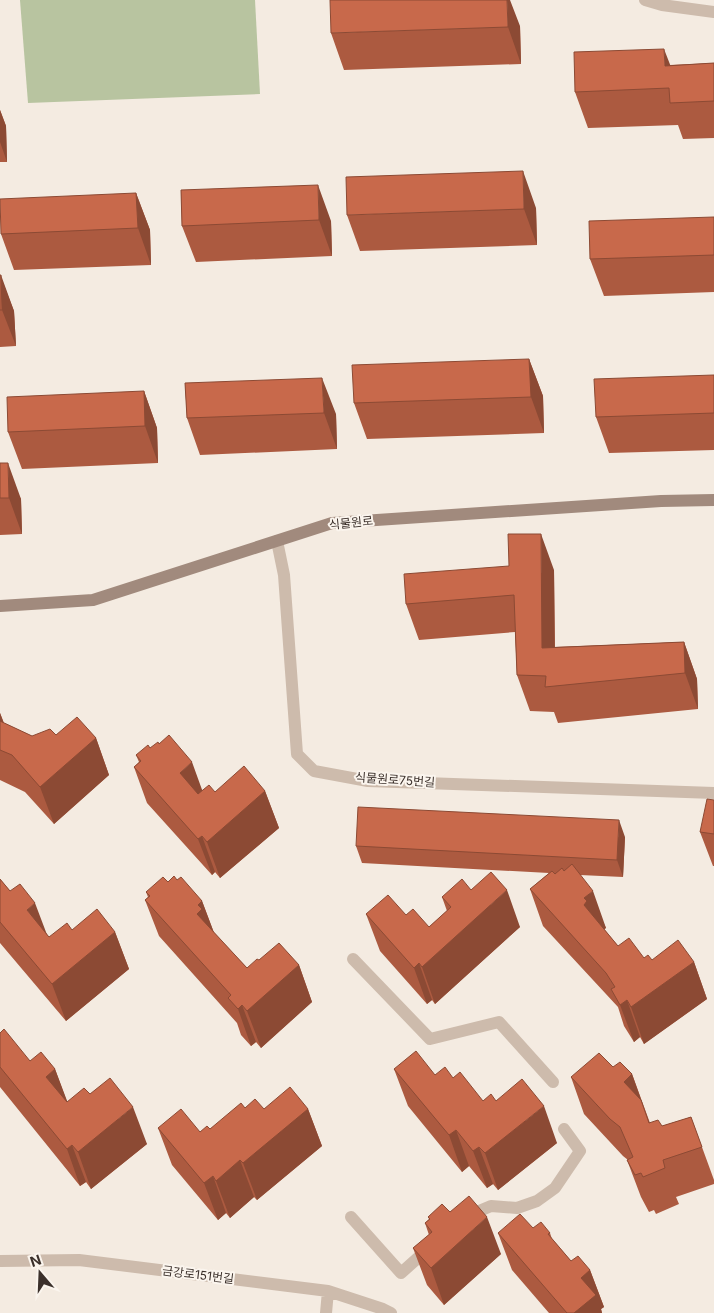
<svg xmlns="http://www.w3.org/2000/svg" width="714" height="1313" font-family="Inter,'Noto Sans KR',sans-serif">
  <rect width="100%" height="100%" fill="#f4ebe1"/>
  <path fill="#b8c4a0" d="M20 0H255L260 94 28 103Z"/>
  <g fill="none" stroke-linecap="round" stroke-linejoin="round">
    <path stroke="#cdbbac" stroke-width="12" d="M645 0 662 5 714 12
      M277 541 284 575 297 754 314 771 368 781 714 793
      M353 959 430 1039 499 1022 553 1082
      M351 1217 401 1273 429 1248
      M465 1217 491 1206 517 1208 537 1201 555 1188 580 1151 564 1129
      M0 1261 79 1260 328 1291 383 1309 391 1313
      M326 1313 328 1291"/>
    <path stroke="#a18a7d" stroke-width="12" d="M0 606 93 600 332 523 661 501 714 500"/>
  </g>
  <path fill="#ac5a40" d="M520 26 521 64 344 70 331 33Z
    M714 63V138L683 139 678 125 588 128 575 92 670 65Z
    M0 110 6 126 7 162H0Z
    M181 190 331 221 332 256 196 262 182 226Z
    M136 193 150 230 151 265 14 270 1 234Z
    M536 208 537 245 360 251 347 215Z
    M714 217V292L604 296 590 259Z
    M0 275 14 311 16 346 0 347Z
    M529 359 543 396 544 433 367 439 354 403Z
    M714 375V450L609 453 596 417Z
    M185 383 336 414 337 449 200 455 187 418Z
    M144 391 157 428 158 463 22 469 8 432Z
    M0 463 21 499 22 534 0 535Z
    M554 570 555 647 684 642 697 679 698 709 558 723 554 712 530 711 517 675 515 632 419 640 406 604Z
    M0 713 4 723 32 736 56 735 96 738 109 775 54 824 25 792 0 780Z
    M150 748 202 790 215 792 265 791 279 828 220 878 215 872 212 875 147 803 134 767 139 762 136 755Z
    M714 800V866H713L700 832Z
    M625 837 623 877 580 875 606 928 604 929 618 946 644 958 652 960 694 962 707 999 644 1044 640 1037 634 1042 624 1026 618 1007 543 926 530 889 549 873 362 863 356 846Z
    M0 879 49 937 72 930 115 932 129 969 66 1021 0 943Z
    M177 880 202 901 214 933 247 968 259 960 299 965 312 1002 261 1048 256 1042 251 1046 241 1035 237 1023 159 936 145 900 148 897 146 892 168 882Z
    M471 890 520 927 435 1004 432 1000 427 1004 380 951 366 914 406 915 429 927 447 911 442 897Z
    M0 1033 30 1061 55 1069 67 1102 90 1094 147 1144 91 1189 86 1182 80 1186 0 1087Z
    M613 1067 632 1074 650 1123 662 1126 691 1117 714 1180V1184L676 1197 679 1204 656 1214 654 1210 649 1212 641 1197 627 1160H628L623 1156 584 1114 571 1077Z
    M394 1069 453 1078 483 1101H496L557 1143 498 1190 493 1184 487 1188 469 1166 462 1172 408 1106Z
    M245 1108 264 1109H308L322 1146 257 1200 254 1197 230 1218 226 1213 218 1220 172 1165 158 1128 200 1132 210 1129Z
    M450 1212 501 1254 444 1305 427 1285 413 1248 429 1235 425 1223 429 1219 428 1217Z
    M533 1228 550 1233 552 1239 571 1261 590 1270 604 1307 601 1309 602 1313H549L512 1270 498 1233Z"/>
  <path fill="#8c4a34" d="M507 0H510L520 26 521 64 508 27Z
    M664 49 678 85 665 66Z
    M0 110 6 126 7 162 0 142Z
    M523 171 536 208 537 245 524 209Z
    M318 185 331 221 332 256 319 220Z
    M136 193 150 230 151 265 138 228Z
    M1 275 14 311 16 346 2 310Z
    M529 359 543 396 544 433 531 397Z
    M322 378 336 414 337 449 324 413Z
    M144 391 157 428 158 463 145 426Z
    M8 463 21 499 22 534 9 498Z
    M541 534 554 570 555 684 542 648Z
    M684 642 697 679 698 709 685 673Z
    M0 713 13 748 0 730Z
    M96 738 109 775 54 824 40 787Z
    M192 762 205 798 193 809 180 773Z
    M265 791 279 828 220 878 207 842Z
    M619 820 625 837 623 877 617 860Z
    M202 836 215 872 212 875 198 839Z
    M507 890 520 927 435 1004 422 967Z
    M593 891 606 928 599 933 584 905V898Z
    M202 901 216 938 197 914 198 905Z
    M35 903 49 940 27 910Z
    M115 932 129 969 66 1021 52 984Z
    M694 962 707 999 644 1044 631 1007Z
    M419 963 432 1000 427 1004 414 968Z
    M299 965 312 1002 261 1048 247 1011Z
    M627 1000 640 1037 634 1042 620 1005Z
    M242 1005 256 1042 251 1046 238 1009Z
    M55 1069 69 1106 46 1077Z
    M632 1074 643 1105 624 1082Z
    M544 1106 557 1143 498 1190 485 1153Z
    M133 1107 147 1144 91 1189 78 1152Z
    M308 1109 322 1146 257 1200 243 1163Z
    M456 1130 469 1166 462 1172 449 1135Z
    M72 1145 86 1182 80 1186 67 1149Z
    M479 1147 493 1184 487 1188 473 1151Z
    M240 1160 254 1197 230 1218 216 1181Z
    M213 1176 226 1213 218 1220 204 1183Z
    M487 1217 501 1254 444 1305 431 1268Z
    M590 1270 604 1307 601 1309 602 1313H574L581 1278Z"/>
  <path fill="#c8694b" stroke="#8c4a34" d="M330 0H507L508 27 331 33Z
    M664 49 665 66 714 63V101L670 103 669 88 575 92 574 52Z
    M523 171 524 209 347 215 346 177Z
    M318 185 319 220 182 226 181 190Z
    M136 193 138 228 1 234 0 199Z
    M714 217V255L590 259 589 221Z
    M0 275H1L2 310H0Z
    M529 359 531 397 354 403 352 365Z
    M714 375V413L596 417 594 379Z
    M322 378 324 413 187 418 185 383Z
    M144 391 145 426 8 432 7 397Z
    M0 463H8L9 498H0Z
    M508 534H541L542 648 684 642 685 673 545 687 546 676 517 675 514 595 406 604 404 574 509 566Z
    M77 717 96 738 40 787 12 755 0 750V721L32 736 50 729 56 735Z
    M169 735 192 762 180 773 198 794 209 785 215 792 244 766 265 791 207 842 202 836 198 839 134 767 141 761 136 755 148 745 150 748 158 742 159 744Z
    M707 799 714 800V834L700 832Z
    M358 807 619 820 617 860 356 846Z
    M572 864 593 891 584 898 587 901 584 905 618 946 629 938 644 958 648 955 652 960 678 940 694 962 631 1007 627 1000 620 1005 611 989 615 987 606 973 530 889 552 871 555 874 562 868 564 871Z
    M491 872 507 890 422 967 419 963 414 968 366 914 388 895 406 915 413 909 429 927 451 907 442 897 462 879 471 890Z
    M174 876 177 880 181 877 202 901 198 905 202 909 197 914 247 968 257 959 259 960 279 943 299 965 247 1011 242 1005 238 1009 228 998 231 995 145 900 150 896 146 892 163 877 168 882Z
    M0 879 10 891 20 884 35 903 27 910 49 937 67 923 72 930 97 909 115 932 52 984 0 922Z
    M4 1029 30 1061 41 1052 55 1069 46 1077 67 1102 84 1088 90 1094 110 1078 133 1107 78 1152 72 1145 67 1149 0 1067V1033Z
    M416 1051 435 1075 445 1067 453 1078 460 1072 483 1101 491 1094 496 1101 522 1079 544 1106 485 1153 479 1147 473 1151 456 1130 449 1135 394 1069Z
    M599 1053 613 1067 620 1062 632 1074 624 1082 641 1100 649 1123 658 1120 662 1126 691 1117 702 1147 663 1160 665 1168 643 1177 641 1173 635 1175 627 1160 633 1157 620 1127 610 1119 571 1077Z
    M290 1087 308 1109 243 1163 240 1160 216 1181 213 1176 204 1183 158 1128 181 1109 200 1132 207 1126 210 1129 241 1103 245 1108 255 1099 264 1109Z
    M469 1196 487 1217 431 1268 413 1248 432 1232 425 1223 430 1219 428 1217 442 1204 450 1212Z
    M520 1214 533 1228 541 1222 550 1233 548 1234 571 1261 578 1256 590 1270 581 1278 596 1295 574 1313H567L498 1233Z"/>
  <g text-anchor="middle" stroke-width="4" stroke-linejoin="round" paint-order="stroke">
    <g font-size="12" fill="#3b302b" stroke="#fbf5ee">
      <text transform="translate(351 523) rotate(-6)" y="4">식물원로</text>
      <text transform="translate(395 780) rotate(4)" y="4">식물원로75번길</text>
      <text transform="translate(198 1275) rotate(7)" y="4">금강로151번길</text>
    </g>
  </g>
  <g transform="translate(40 1273) rotate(341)" stroke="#fbf5ee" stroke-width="4" paint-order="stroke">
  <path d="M0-4L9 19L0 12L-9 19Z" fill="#3b302b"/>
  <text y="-8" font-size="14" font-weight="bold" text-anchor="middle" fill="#3b302b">N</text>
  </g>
</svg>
